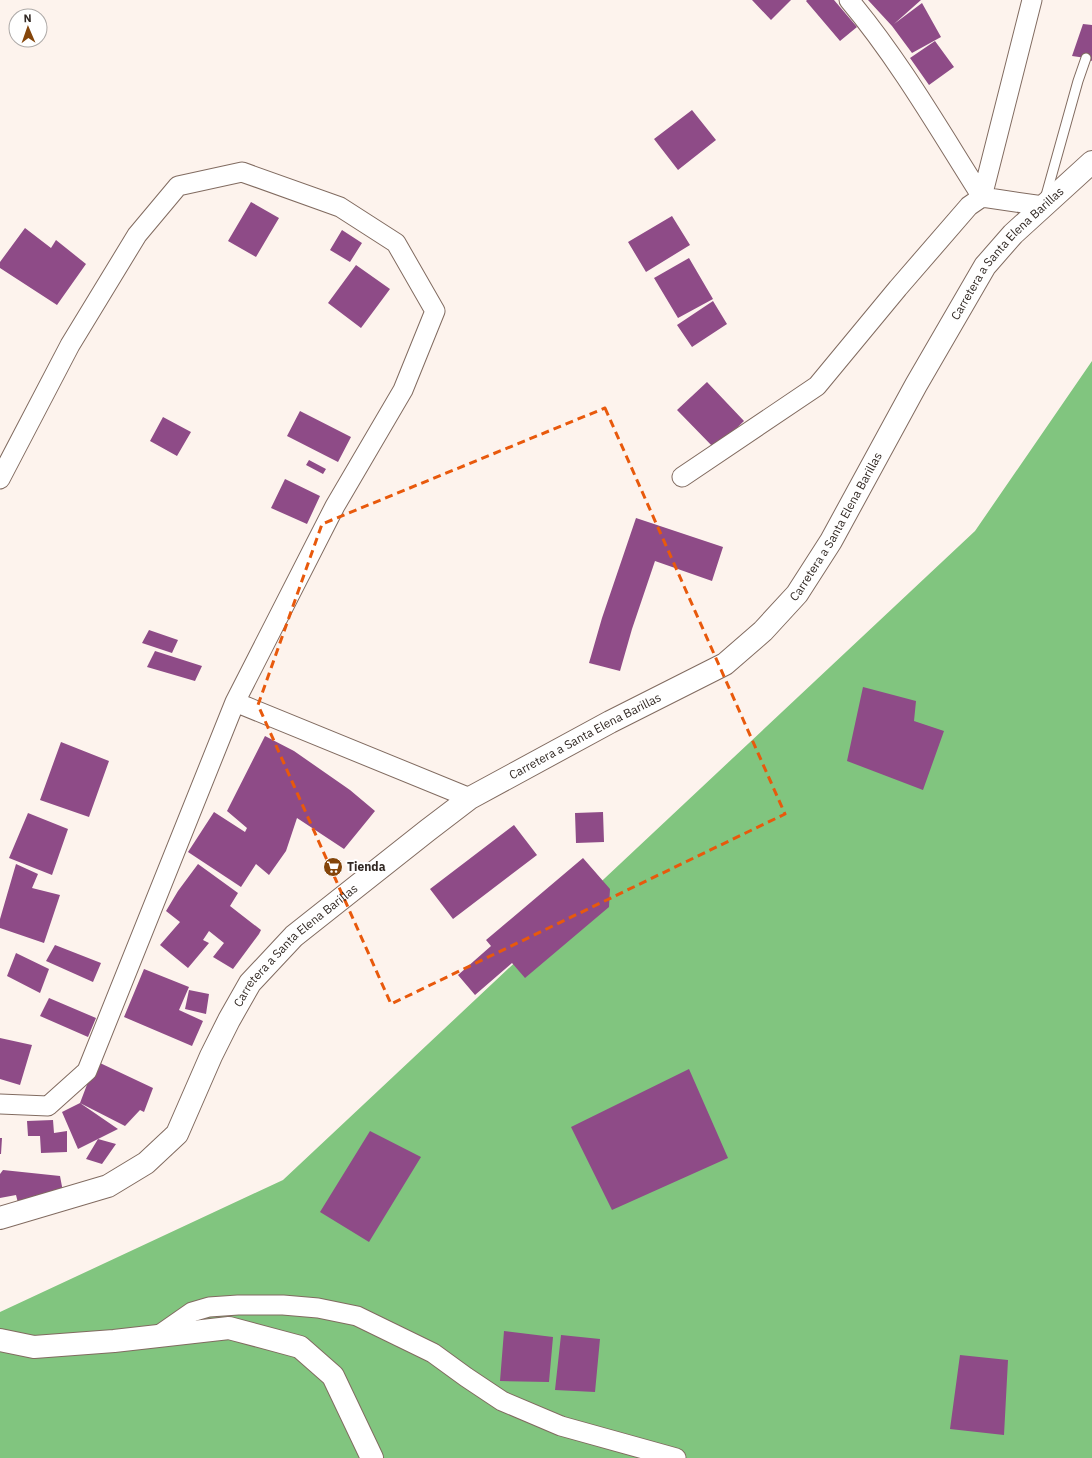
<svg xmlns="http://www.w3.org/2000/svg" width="1092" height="1458" font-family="'IBM Plex Sans',sans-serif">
  <rect width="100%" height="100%" fill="#fdf3ed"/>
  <path fill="#81c57f" d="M1092 361V1458H0V1312L283 1180 975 531Z"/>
  <path fill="#8e4b87" d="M752 0H791L771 20Z
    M807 0H834L857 27 840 41 806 1Z
    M868 0H921L894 24 922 3 941 37 912 53 892 26Z
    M1083 24 1092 25V61L1086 58 1072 56Z
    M935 41 954 67 929 85 910 58Z
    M692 110 716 140 678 170 654 139Z
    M251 202 279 218 256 257 228 241Z
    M672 216 690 245 646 272 628 242Z
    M25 228 51 248 56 240 86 264 57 305 0 268V262Z
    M342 230 362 243 350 262 330 250Z
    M689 258 713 299 678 318 654 278Z
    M356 265 390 289 361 328 328 303Z
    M713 301 727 324 692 347 677 325Z
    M707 382 744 421 715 449 677 410Z
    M300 411 351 437 338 462 287 436Z
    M163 417 191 432 177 456 150 441Z
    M309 460 326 469 323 474 306 465Z
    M285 479 320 496 307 524 271 508Z
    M636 518 723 547 712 581 655 561 632 629 620 671 589 663 602 618Z
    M149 630 178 640 172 653 142 643Z
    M155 651 202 666 195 681 147 667Z
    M863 687 916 701 914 721 944 731 923 790 847 761Z
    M265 736 294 751 350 790 375 811 344 849 297 818 286 851 269 875 256 864 241 887 188 852 214 812 245 832 247 828 227 811Z
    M61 742 109 761 89 817 40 800Z
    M603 812 604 842 576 843 575 813Z
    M28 813 68 829 52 875 9 858Z
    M514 825 537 855 453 919 430 889Z
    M583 858 610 889 609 907 525 978 512 963 475 995 458 975 491 946 486 940Z
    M16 864 38 874 32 888 60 895 44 943 0 928V919Z
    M198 864 238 893 230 906 261 930 259 934 233 969 213 957 224 943 209 931 203 940 209 943 188 968 160 945 180 922 166 911 178 891Z
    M55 945 101 963 93 982 46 961Z
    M16 953 49 969 40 993 7 976Z
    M144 969 189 987 179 1010 203 1021 192 1046 124 1017Z
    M189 990 209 994 206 1014 185 1009Z
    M49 998 96 1018 88 1037 40 1016Z
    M0 1038 32 1045 20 1085 0 1079Z
    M100 1063 153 1088 144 1112 140 1110 125 1126 80 1103 88 1082Z
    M689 1069 728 1158 612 1210 571 1127Z
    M80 1103 118 1129 78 1149 62 1112Z
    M53 1120 54 1133 67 1131V1152L41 1153 40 1136H28L27 1121Z
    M370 1131 421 1157 369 1242 320 1212Z
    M0 1138H2L1 1154H0Z
    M98 1139 116 1144 102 1164 86 1159Z
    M3 1170 60 1176 64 1197 20 1211 16 1195 0 1198V1174Z
    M504 1331 553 1337 549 1382 500 1381Z
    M561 1335 600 1339 595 1392 555 1390Z
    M960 1355 1008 1360 1004 1435 950 1429Z"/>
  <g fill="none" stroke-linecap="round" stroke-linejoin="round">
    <defs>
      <path id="service" d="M1045 199 1078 81 1086 58"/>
      <path id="minor" d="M849 0C900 61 940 131 982 197
        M982 197 1032 0
        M682 477 817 386 898 288 969 206 982 197 1043 206
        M0 479 70 345 137 235 178 186 242 172 340 207 396 243 435 311 403 390 335 506 235 702 87 1071 48 1106 0 1104
        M235 702 470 798
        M159 1335 192 1312 209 1307 238 1305H283L318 1308 357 1316 433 1353 466 1377 502 1401 561 1426 676 1458"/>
      <path id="tertiary" d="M0 1340 34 1347 114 1341 229 1328 300 1347 333 1376 372 1458"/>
      <g id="secondary">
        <path id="s1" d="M0 1218 108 1186 146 1163 177 1134 211 1056 229 1020 250 983 294 936 428 830 470 798 610 722 725 664 763 631 797 594 831 541 916 385 985 266 1013 234 1092 162"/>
      </g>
    </defs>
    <use href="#service" stroke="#816b60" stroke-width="11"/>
    <use href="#minor" stroke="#816b60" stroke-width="21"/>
    <use href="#tertiary" stroke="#816b60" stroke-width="24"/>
    <use href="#secondary" stroke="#816b60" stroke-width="24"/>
    <use href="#service" stroke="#fff" stroke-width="9"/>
    <use href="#minor" stroke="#fff" stroke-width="19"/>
    <use href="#tertiary" stroke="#fff" stroke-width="22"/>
    <use href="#secondary" stroke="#fff" stroke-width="22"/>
  </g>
  <path fill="none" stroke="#e8590c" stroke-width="3" stroke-dasharray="8 5" stroke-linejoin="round" d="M605 408 785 814 391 1004 258 705 322 524Z"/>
  <defs>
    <symbol id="supermarket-disc" viewBox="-11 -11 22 22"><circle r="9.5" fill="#84450a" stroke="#fff"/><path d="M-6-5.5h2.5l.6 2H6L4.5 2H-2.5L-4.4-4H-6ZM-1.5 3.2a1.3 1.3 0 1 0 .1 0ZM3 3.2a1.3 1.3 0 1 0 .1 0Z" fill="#fff"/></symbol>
  </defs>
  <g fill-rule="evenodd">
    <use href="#supermarket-disc" x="322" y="856" width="22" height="22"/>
  </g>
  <g text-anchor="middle" stroke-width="4" stroke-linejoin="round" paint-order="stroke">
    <g font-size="12" fill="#322924" stroke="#fff">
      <text dy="4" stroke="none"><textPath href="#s1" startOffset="1446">Carretera a Santa Elena Barillas</textPath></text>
      <text dy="4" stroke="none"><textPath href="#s1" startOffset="1122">Carretera a Santa Elena Barillas</textPath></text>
      <text dy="4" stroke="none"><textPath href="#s1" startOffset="786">Carretera a Santa Elena Barillas</textPath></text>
      <text dy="4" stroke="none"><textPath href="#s1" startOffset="426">Carretera a Santa Elena Barillas</textPath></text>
    </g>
    <g font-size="12" font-weight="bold" fill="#322924" stroke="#fff" text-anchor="start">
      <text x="347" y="871">Tienda</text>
    </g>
  </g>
  <g transform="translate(28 28) rotate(358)"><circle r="19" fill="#ffffff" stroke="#ada9a7"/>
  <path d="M0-3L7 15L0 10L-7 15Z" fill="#84450a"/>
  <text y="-6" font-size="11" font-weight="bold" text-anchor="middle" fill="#322924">N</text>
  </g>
</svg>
